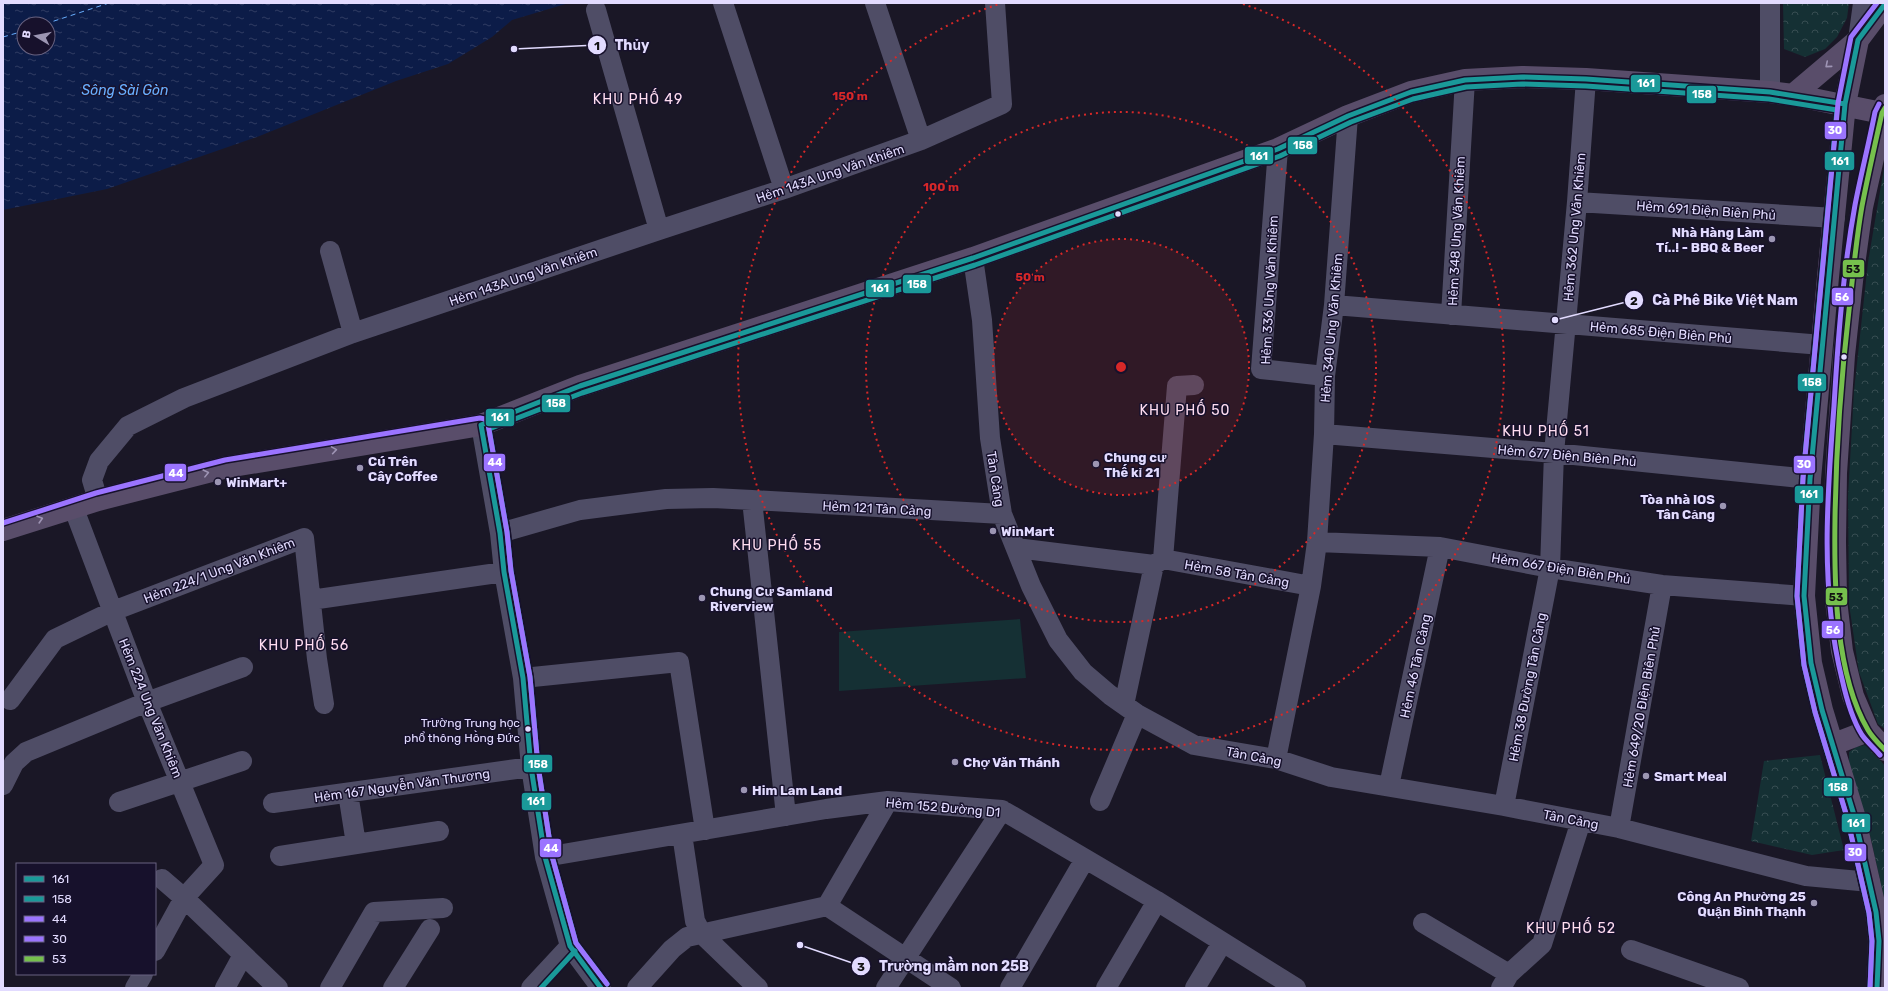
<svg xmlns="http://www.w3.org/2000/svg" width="1888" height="991" font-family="Rubik,sans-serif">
  <defs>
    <pattern id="park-crowns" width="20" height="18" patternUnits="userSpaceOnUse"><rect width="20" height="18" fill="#153034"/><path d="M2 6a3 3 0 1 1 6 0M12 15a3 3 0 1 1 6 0" fill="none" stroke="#374d52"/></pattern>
    <pattern id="water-ripples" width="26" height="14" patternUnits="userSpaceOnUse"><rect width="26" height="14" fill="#0c1c48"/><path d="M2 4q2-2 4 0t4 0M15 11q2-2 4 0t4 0" fill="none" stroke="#2f3c63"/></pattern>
  </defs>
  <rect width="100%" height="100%" fill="#1a1726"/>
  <path fill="#153034" d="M1020 619 1026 678 839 691V632Z"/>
  <path fill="url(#park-crowns)" d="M1783 3H1849L1847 18 1837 37 1825 49 1805 57 1784 49Z
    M1885 162V729L1878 724 1859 672 1849 604 1848 496 1854 391 1868 262Z
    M1865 745 1871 749 1885 766V902L1868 826 1849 764V752L1856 747Z
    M1820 755 1844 850 1812 855 1751 841 1764 761Z"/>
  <path fill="url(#water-ripples)" fill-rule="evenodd" d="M3 3H569L512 20 492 37 448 64 396 81 257 137 107 189 3 210ZM24 24H48V48H24Z"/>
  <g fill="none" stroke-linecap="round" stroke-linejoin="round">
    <path stroke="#69afff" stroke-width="1" stroke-dasharray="5 4" stroke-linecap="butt" d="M45 24 109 3
      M3 37 24 31"/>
    <path stroke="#4f4d66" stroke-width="20" d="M723 3 784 189
      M875 3 921 140
      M1770 3V92
      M596 10 659 230
      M1858 40 1863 3
      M1278 149 1261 369 1325 376
      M1577 202 1835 218
      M330 251 353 333
      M973 258 982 320 990 438 1002 514 1031 586 1058 640 1083 672 1110 695 1137 714 1194 745 1276 759 1331 777 1504 806 1619 828 1806 876 1870 882
      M1334 305 1822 345
      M1451 315 1465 80
      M481 425 500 533 504 572 523 678 531 767 545 857 570 946 601 988
      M1324 434 1554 453 1810 479
      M98 500 92 480 99 461 128 426 184 398 353 333 659 230 784 189 921 140 1002 104 995 3
      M752 500 1002 514
      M74 509 147 702 214 865 184 898 155 951
      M500 533 580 510 666 499 713 498 752 500 786 816
      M1317 542 1440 547 1550 568 1662 585 1804 596
      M1016 548 1154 565
      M1163 559 1311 586
      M311 600 504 572
      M523 678 679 662 705 830
      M10 700 55 639 113 611 304 538 317 659 324 704
      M1124 705 1154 565 1163 559 1177 386 1194 385
      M1276 759 1311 586 1317 542 1324 434 1325 376 1334 305 1348 116
      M3 785 14 763 26 752 147 702 243 667
      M1389 786 1440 547
      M348 793 356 844
      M1100 801 1137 714
      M119 802 242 761
      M273 803 531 767
      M1504 806 1550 568 1554 453 1577 202 1586 79
      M1619 828 1662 585
      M682 834 695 921 702 934 758 988
      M280 856 439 831
      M545 857 826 809 888 801 1002 810 1157 901 1296 988
      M162 879 184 898 278 988
      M827 906 951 988
      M1423 923 1509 974
      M1631 950 1739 988
      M135 988 143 974
      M225 988 243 955
      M330 988 374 912 443 908
      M393 988 430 929
      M531 988 570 946
      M637 988 672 949 687 937 827 906 888 801
      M886 988 1002 810
      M1010 988 1085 859
      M1106 988 1157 901
      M1195 988 1222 943
      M1501 988 1509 974 1542 944 1581 821"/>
    <path stroke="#594d6a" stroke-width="22" d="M1858 40 1845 104 1828 277 1810 479 1804 596 1811 663 1822 710 1854 815 1876 912 1879 941 1877 988
      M1793 95 1858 40 1885 4
      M1885 105 1862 207 1853 272 1844 355 1836 473 1835 542 1836 600 1842 651 1853 696 1868 731 1885 750
      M3 530 98 500 227 467 481 425 580 386 973 258 1278 149 1348 116 1411 92 1465 80 1522 77 1586 79 1770 92 1793 95 1882 113
      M1834 744 1868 731"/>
    <defs>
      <path id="bus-1" d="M601 988 570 946 545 857 531 767 523 678 504 572 500 533 481 425 580 386 973 258 1278 149 1348 116 1411 92 1465 80 1522 77 1586 79 1770 92 1845 104
        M1877 988 1879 941 1876 912 1854 815 1822 710 1811 663 1804 596 1810 479 1845 104 1858 40 1885 4"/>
      <path id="bus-2" d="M607 984 576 943 552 856 538 766 530 677 511 571 507 532 489 429 582 393 975 265 1280 156 1351 122 1413 99 1466 87 1522 84 1586 86 1769 99 1837 110 1803 478 1797 596 1804 665 1815 712 1847 817 1869 913 1872 941 1870 988
        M541 988 575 951"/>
      <path id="bus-3" d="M3 523 96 493 225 460 480 418 485 419 488 424 507 532 511 571 530 677 538 766 552 856 576 943 607 984"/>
      <path id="bus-4" d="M1870 988 1872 941 1869 913 1847 817 1815 712 1804 665 1797 596 1803 478 1838 103 1851 37 1877 3"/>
      <path id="bus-5" d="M1885 108 1882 113C1875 144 1868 175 1862 206 1856 240 1853 275 1849 310 1841 379 1836 449 1835 519 1834 583 1835 674 1868 730 1872 737 1879 744 1885 750"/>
      <path id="bus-6" d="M1879 104 1875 112C1869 143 1861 174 1855 205 1843 271 1838 339 1834 406 1827 496 1820 591 1842 679 1846 697 1852 719 1862 735 1867 742 1874 748 1880 755"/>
    </defs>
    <use href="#bus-1" stroke="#17112c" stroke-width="8"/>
    <use href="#bus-2" stroke="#17112c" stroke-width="8"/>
    <use href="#bus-3" stroke="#17112c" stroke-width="8"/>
    <use href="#bus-4" stroke="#17112c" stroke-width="8"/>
    <use href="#bus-5" stroke="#17112c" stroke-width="8"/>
    <use href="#bus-6" stroke="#17112c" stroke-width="8"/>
    <use href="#bus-1" stroke="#1a9999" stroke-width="5"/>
    <use href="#bus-2" stroke="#1a9999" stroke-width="5"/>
    <use href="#bus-3" stroke="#9b74ff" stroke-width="5"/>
    <use href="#bus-4" stroke="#9b74ff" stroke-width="5"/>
    <use href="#bus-5" stroke="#76c04d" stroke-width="5"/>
    <use href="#bus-6" stroke="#9b74ff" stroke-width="5"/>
  </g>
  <defs><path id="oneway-chevron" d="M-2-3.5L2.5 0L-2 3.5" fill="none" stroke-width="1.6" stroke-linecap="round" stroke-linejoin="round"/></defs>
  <g stroke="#9e94b4">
    <use href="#oneway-chevron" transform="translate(1828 65) rotate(140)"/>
    <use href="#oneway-chevron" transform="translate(334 450) rotate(-9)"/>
    <use href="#oneway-chevron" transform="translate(206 473) rotate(-14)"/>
    <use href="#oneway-chevron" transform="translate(40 519) rotate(-17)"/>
  </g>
  <circle cx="1121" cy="367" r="128" fill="#d62828" fill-opacity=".12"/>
  <g fill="none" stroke="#d62828" stroke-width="2" stroke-dasharray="2 4">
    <circle cx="1121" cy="367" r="128"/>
    <circle cx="1121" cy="367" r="255"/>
    <path d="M1243 4A383 383 0 1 1 999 4"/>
  </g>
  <g fill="#e2dbff" stroke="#17112c" stroke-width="1.5">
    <circle cx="1118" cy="214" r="3.5"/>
    <circle cx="1844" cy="357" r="3.5"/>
    <circle cx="528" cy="729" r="3.5"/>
  </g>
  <g fill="#9c96b3" stroke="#17112c" stroke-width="1.5">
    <circle cx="1772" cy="239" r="4"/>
    <circle cx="1096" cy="464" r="4"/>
    <circle cx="360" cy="468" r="4"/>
    <circle cx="218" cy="482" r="4"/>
    <circle cx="1723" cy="506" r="4"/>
    <circle cx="993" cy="531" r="4"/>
    <circle cx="702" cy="598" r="4"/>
    <circle cx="955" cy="762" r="4"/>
    <circle cx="1646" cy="776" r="4"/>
    <circle cx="744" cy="790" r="4"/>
    <circle cx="1814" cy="903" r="4"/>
  </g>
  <g text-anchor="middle" stroke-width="3" stroke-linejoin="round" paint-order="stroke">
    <g font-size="12" fill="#e2dbff" stroke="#17112c" text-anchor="end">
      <text x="520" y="727">Trường Trung học<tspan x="520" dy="15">phổ thông Hồng Đức</tspan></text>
    </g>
    <g font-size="13" fill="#e2dbff" stroke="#17112c">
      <text transform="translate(830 173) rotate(-19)" y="5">Hẻm 143A Ung Văn Khiêm</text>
      <text transform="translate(1706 210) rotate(4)" y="5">Hẻm 691 Điện Biên Phủ</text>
      <text transform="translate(1574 227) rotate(-85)" y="5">Hẻm 362 Ung Văn Khiêm</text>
      <text transform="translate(1456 231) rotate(-87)" y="5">Hẻm 348 Ung Văn Khiêm</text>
      <text transform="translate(523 276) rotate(-19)" y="5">Hẻm 143A Ung Văn Khiêm</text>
      <text transform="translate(1269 290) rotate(-87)" y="5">Hẻm 336 Ung Văn Khiêm</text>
      <text transform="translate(1331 328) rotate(-85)" y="5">Hẻm 340 Ung Văn Khiêm</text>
      <text transform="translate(1661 332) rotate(5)" y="5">Hẻm 685 Điện Biên Phủ</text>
      <text transform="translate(1567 455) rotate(5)" y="5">Hẻm 677 Điện Biên Phủ</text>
      <text transform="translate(996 479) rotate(81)" y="5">Tân Cảng</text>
      <text transform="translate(877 508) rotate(3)" y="5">Hẻm 121 Tân Cảng</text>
      <text transform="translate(1561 568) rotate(9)" y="5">Hẻm 667 Điện Biên Phủ</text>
      <text transform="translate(219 570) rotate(-21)" y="5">Hẻm 224/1 Ung Văn Khiêm</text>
      <text transform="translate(1237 573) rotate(10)" y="5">Hẻm 58 Tân Cảng</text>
      <text transform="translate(1415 666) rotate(-78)" y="5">Hẻm 46 Tân Cảng</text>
      <text transform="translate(1527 687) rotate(-79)" y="5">Hẻm 38 Đường Tân Cảng</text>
      <text transform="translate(1641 707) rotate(-80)" y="5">Hẻm 649/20 Điện Biên Phủ</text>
      <text transform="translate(151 708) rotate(68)" y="5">Hẻm 224 Ung Văn Khiêm</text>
      <text transform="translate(1254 756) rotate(11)" y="5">Tân Cảng</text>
      <text transform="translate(402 785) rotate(-8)" y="5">Hẻm 167 Nguyễn Văn Thương</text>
      <text transform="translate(943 807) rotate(5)" y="5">Hẻm 152 Đường D1</text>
      <text transform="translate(1571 819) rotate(11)" y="5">Tân Cảng</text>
    </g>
    <g font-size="13" font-weight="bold" fill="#e2dbff" stroke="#17112c" text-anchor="start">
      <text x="1764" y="237" text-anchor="end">Nhà Hàng Làm<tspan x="1764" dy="15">Tí..! - BBQ &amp; Beer</tspan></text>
      <text x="1104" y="462">Chung cư<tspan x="1104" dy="15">Thế kỉ 21</tspan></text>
      <text x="368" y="466">Cú Trên<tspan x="368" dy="15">Cây Coffee</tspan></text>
      <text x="226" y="487">WinMart+</text>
      <text x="1715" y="504" text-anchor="end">Tòa nhà IOS<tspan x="1715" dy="15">Tân Cảng</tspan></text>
      <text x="1001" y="536">WinMart</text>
      <text x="710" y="596">Chung Cư Samland<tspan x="710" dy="15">Riverview</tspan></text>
      <text x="963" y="767">Chợ Văn Thánh</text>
      <text x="1654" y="781">Smart Meal</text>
      <text x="752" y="795">Him Lam Land</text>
      <text x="1806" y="901" text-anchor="end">Công An Phường 25<tspan x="1806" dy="15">Quận Bình Thạnh</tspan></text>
    </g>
    <g font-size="14" font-style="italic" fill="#69afff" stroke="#17112c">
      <text x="125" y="95">Sông Sài Gòn</text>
    </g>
    <g font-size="14" letter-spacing="1" fill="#ffddf0" stroke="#17112c">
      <text x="638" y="104">KHU PHỐ 49</text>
      <text x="1185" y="415">KHU PHỐ 50</text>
      <text x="1546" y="436">KHU PHỐ 51</text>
      <text x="777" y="550">KHU PHỐ 55</text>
      <text x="304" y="650">KHU PHỐ 56</text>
      <text x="1571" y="933">KHU PHỐ 52</text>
    </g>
  </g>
  <circle cx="1121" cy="367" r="6" fill="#d62828" stroke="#17112c" stroke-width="2"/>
  <g font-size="12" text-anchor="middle" font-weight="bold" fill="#d62828" stroke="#17112c" stroke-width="3" stroke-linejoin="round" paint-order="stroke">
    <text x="850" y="100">150 m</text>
    <text x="941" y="191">100 m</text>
    <text x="1030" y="281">50 m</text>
  </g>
  <path fill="none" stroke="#e2dbff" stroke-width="1.5" d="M514 49L597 45M1555 320L1634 300M800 945L861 966"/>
  <g fill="#e2dbff" stroke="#17112c" stroke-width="1.5">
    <circle cx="514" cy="49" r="4"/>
    <circle cx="1555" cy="320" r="4"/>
    <circle cx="800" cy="945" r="4"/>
    <circle cx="597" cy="45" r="10"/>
    <circle cx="1634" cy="300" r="10"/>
    <circle cx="861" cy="966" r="10"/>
  </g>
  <g font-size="12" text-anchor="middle" font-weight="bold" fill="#111">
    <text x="597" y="50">1</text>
    <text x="1634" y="305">2</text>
    <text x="861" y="971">3</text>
  </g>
  <g font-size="14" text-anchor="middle" font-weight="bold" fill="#e2dbff" stroke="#17112c" stroke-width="3" stroke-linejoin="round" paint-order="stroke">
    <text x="632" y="50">Thủy</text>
    <text x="1725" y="305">Cà Phê Bike Việt Nam</text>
    <text x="954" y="971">Trường mầm non 25B</text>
  </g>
  <g stroke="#17112c" stroke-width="1.5">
    <rect x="1630" y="74" width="31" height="19" rx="4" fill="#1a9999"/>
    <rect x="1686" y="85" width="31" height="19" rx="4" fill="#1a9999"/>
    <rect x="1824" y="121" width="23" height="19" rx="4" fill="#9b74ff"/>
    <rect x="1287" y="136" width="31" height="19" rx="4" fill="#1a9999"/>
    <rect x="1244" y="146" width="30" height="19" rx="4" fill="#1a9999"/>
    <rect x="1824" y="151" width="31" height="20" rx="4" fill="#1a9999"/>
    <rect x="1842" y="259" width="23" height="19" rx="4" fill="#76c04d"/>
    <rect x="902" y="274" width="30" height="20" rx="4" fill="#1a9999"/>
    <rect x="865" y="279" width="30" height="19" rx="4" fill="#1a9999"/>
    <rect x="1831" y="287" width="23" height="19" rx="4" fill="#9b74ff"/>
    <rect x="1797" y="373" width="30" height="19" rx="4" fill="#1a9999"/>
    <rect x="541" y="394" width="30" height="19" rx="4" fill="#1a9999"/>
    <rect x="485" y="408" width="30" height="19" rx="4" fill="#1a9999"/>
    <rect x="483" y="453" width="23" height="19" rx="4" fill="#9b74ff"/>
    <rect x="1793" y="455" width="23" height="19" rx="4" fill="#9b74ff"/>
    <rect x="164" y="463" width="23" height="19" rx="4" fill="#9b74ff"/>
    <rect x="1794" y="485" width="30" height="19" rx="4" fill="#1a9999"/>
    <rect x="1825" y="587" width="23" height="19" rx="4" fill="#76c04d"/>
    <rect x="1821" y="620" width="23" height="19" rx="4" fill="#9b74ff"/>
    <rect x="523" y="754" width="30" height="19" rx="4" fill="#1a9999"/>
    <rect x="1823" y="777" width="30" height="20" rx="4" fill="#1a9999"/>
    <rect x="521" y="792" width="31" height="19" rx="4" fill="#1a9999"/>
    <rect x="1841" y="813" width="30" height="20" rx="4" fill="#1a9999"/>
    <rect x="539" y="838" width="23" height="20" rx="4" fill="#9b74ff"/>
    <rect x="1844" y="843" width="23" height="19" rx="4" fill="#9b74ff"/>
  </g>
  <g font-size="11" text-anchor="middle" font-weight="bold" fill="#fff">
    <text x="1646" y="87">161</text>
    <text x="1702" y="98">158</text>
    <text x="1835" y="134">30</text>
    <text x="1303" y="149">158</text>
    <text x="1259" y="160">161</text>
    <text x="1840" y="165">161</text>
    <text x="917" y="288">158</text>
    <text x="880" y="292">161</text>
    <text x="1842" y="301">56</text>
    <text x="1812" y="386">158</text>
    <text x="556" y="407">158</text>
    <text x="500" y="421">161</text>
    <text x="495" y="466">44</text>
    <text x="1804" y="468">30</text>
    <text x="176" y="477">44</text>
    <text x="1809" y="498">161</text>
    <text x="1833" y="634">56</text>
    <text x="538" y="768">158</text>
    <text x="1838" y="791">158</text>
    <text x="536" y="805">161</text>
    <text x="1856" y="827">161</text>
    <text x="551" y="852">44</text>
    <text x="1855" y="856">30</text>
  </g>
  <g font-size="11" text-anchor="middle" font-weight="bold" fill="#111">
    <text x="1853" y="273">53</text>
    <text x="1836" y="601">53</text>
  </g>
  <rect width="1888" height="991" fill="none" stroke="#e2dbff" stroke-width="8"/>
  <rect x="16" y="863" width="140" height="112" fill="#17112c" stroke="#686280"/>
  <rect x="24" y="876" width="20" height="6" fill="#1a9999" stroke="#686280"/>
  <text x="52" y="883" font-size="12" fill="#e2dbff">161</text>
  <rect x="24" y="896" width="20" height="6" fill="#1a9999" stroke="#686280"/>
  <text x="52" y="903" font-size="12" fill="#e2dbff">158</text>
  <rect x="24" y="916" width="20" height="6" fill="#9b74ff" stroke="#686280"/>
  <text x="52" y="923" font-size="12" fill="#e2dbff">44</text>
  <rect x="24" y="936" width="20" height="6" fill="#9b74ff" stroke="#686280"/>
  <text x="52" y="943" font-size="12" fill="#e2dbff">30</text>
  <rect x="24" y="956" width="20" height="6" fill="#76c04d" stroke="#686280"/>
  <text x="52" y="963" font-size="12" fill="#e2dbff">53</text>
  <g transform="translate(36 36) rotate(280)"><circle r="19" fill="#17112c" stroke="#686280"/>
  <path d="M0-3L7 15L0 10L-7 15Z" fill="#9c96b3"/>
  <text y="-6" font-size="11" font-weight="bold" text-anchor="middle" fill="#e2dbff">B</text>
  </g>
</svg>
